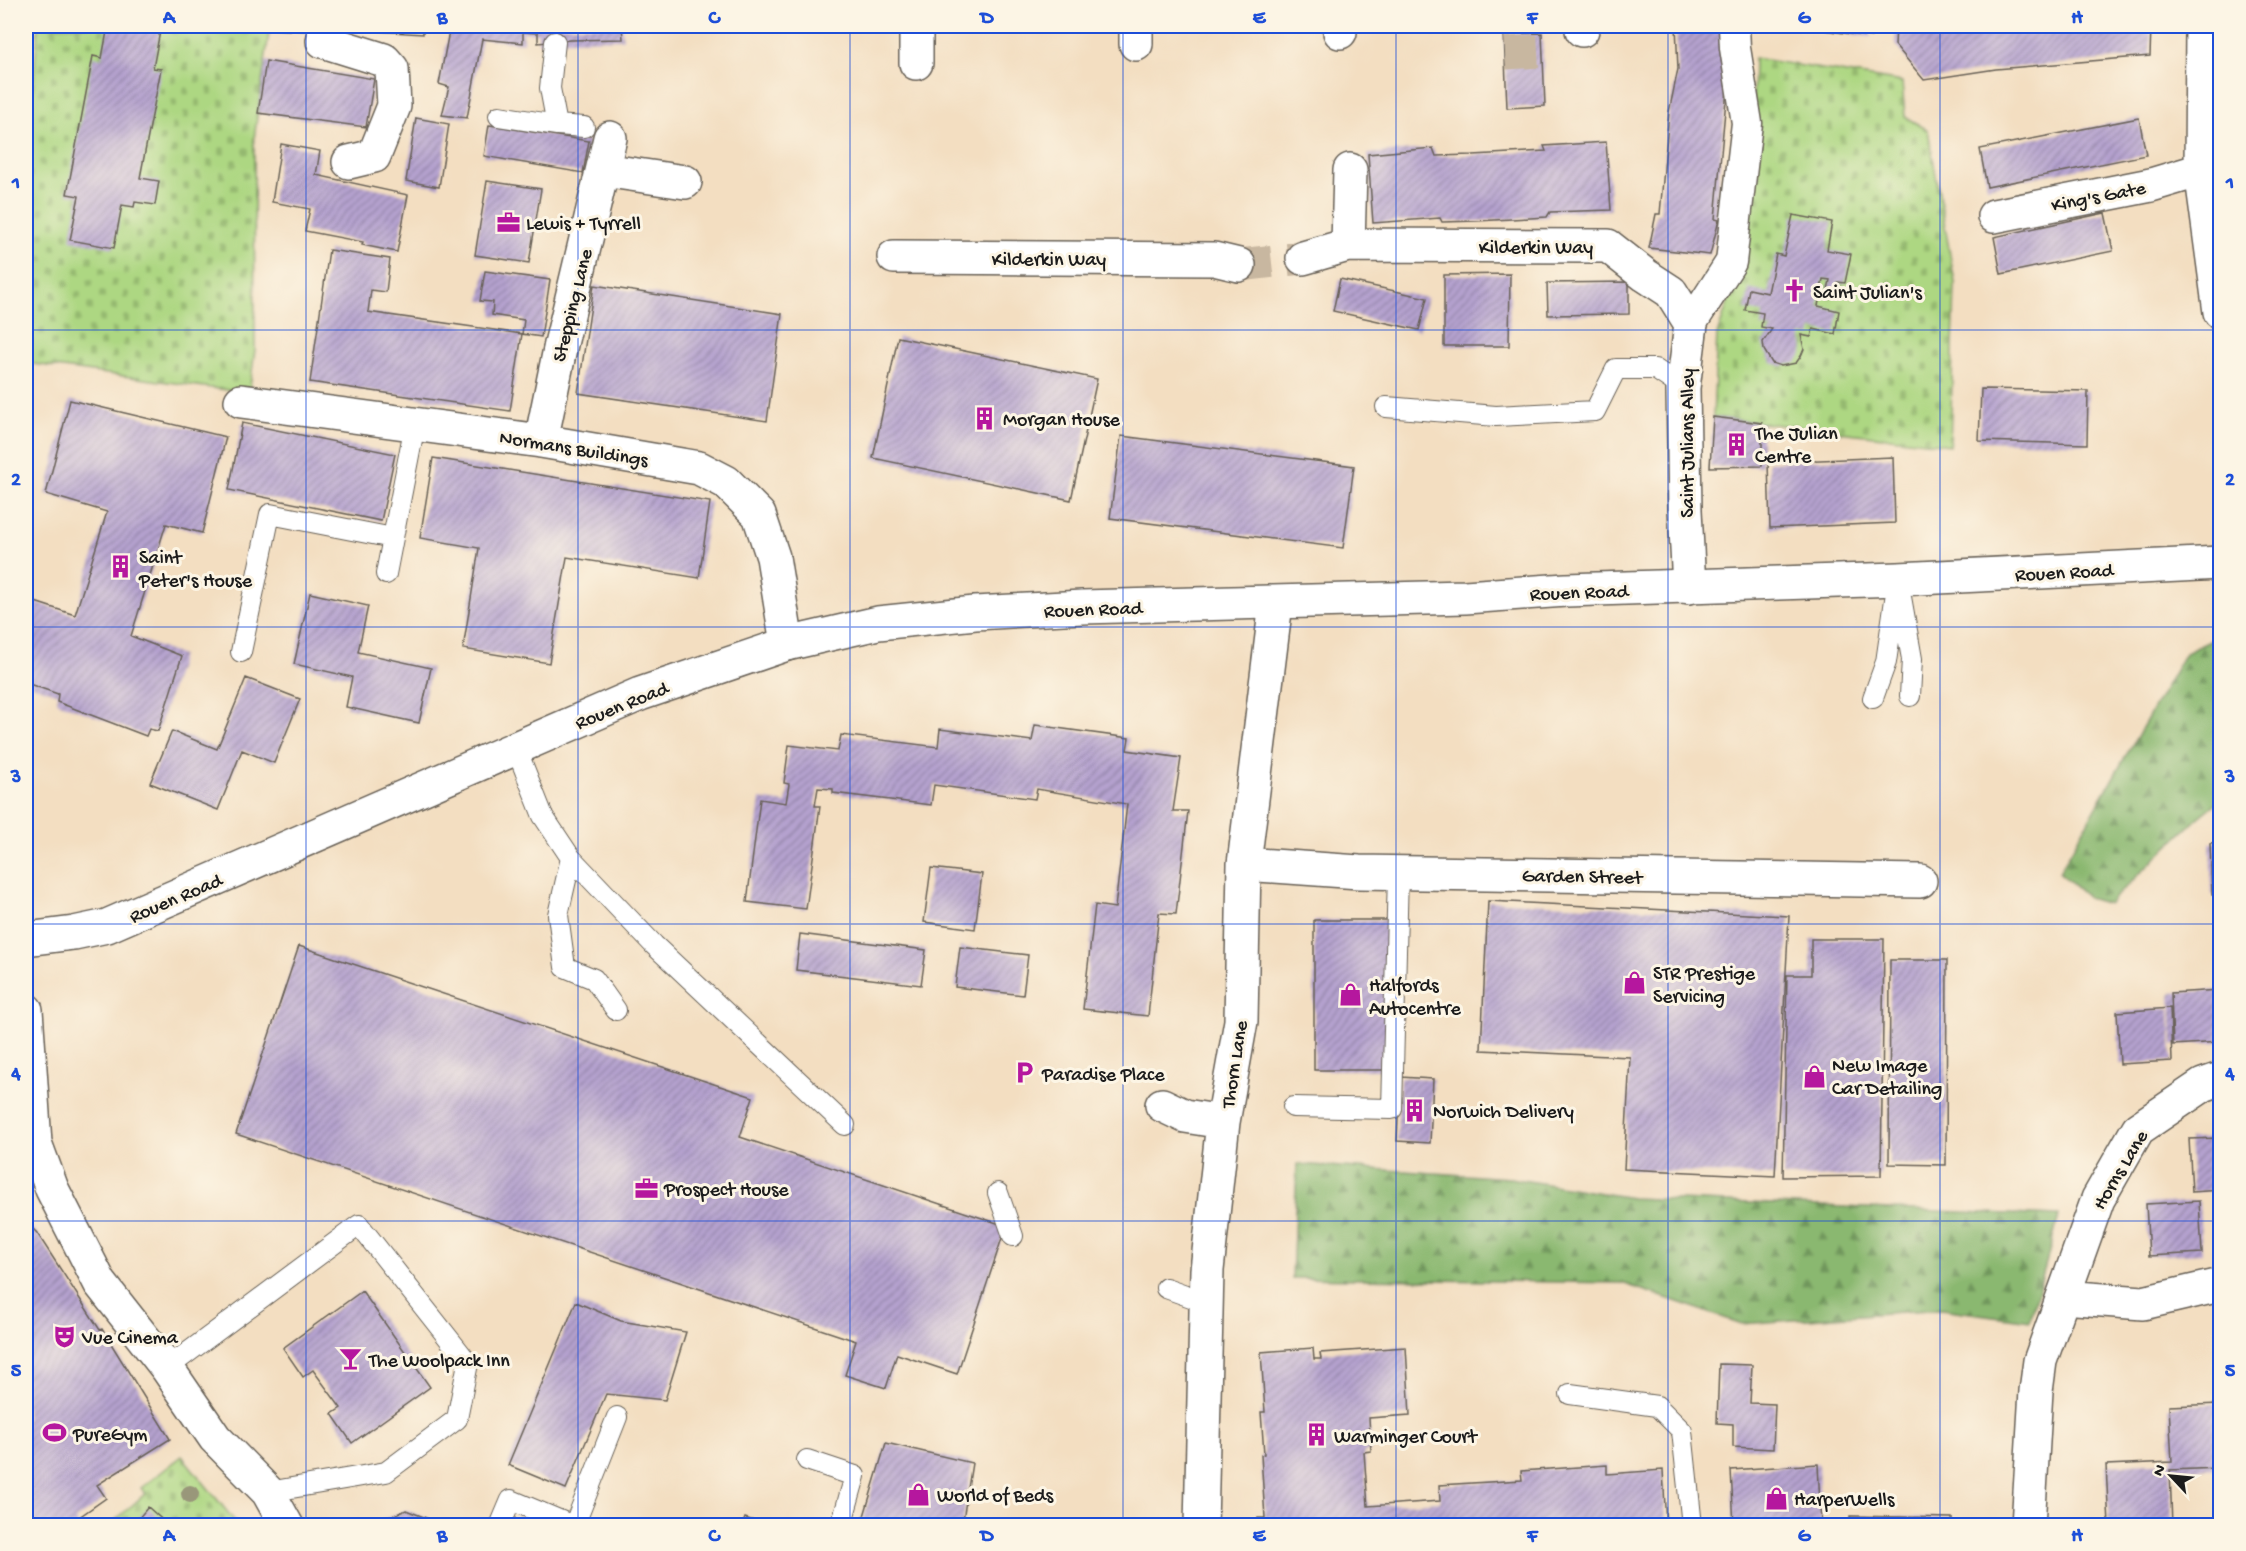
<svg xmlns="http://www.w3.org/2000/svg" width="2246" height="1551" font-family="'Gochi Hand',sans-serif">
  <defs>
    <pattern id="forest-firs" width="22" height="20" patternUnits="userSpaceOnUse" patternTransform="scale(1.5)"><rect width="22" height="20" fill="#8ab870"/><path d="M5 1l3.5 6h-7zM16 11l3.5 6h-7z" fill="#70955b"/></pattern>
    <pattern id="cemetery-stones" width="16" height="16" patternUnits="userSpaceOnUse" patternTransform="scale(1.5)"><rect width="16" height="16" fill="#add782"/><path d="M2 7V4a2 2 0 0 1 4 0v3zM10 15v-3a2 2 0 0 1 4 0v3z" fill="#94b870"/></pattern>
    <pattern id="building-hatch" width="6" height="6" patternUnits="userSpaceOnUse" patternTransform="scale(1.5)"><rect width="6" height="6" fill="#b5a2cf"/><path d="M-1 1l2-2M0 6l6-6M5 7l2-2" fill="none" stroke="#9283a7"/></pattern>
  </defs>
  <rect width="100%" height="100%" fill="#fcf5e5"/>
  <filter id="ink" filterUnits="userSpaceOnUse"><feTurbulence type="fractalNoise" baseFrequency=".0167" numOctaves="2"/><feDisplacementMap in="SourceGraphic" scale="12" xChannelSelector="R" yChannelSelector="G"/><feConvolveMatrix kernelMatrix="1 2 1 2 8 2 1 2 1" color-interpolation-filters="sRGB"/></filter>
  <filter id="wash" filterUnits="userSpaceOnUse"><feTurbulence type="fractalNoise" baseFrequency=".008" numOctaves="4" result="noise"/><feDisplacementMap in="SourceGraphic" scale="24" xChannelSelector="R" yChannelSelector="G"/><feGaussianBlur stdDeviation="1.35" result="paint"/><feColorMatrix in="noise" values="0 0 0 0 0 0 0 0 0 0 0 0 0 0 0 0 0 1.4 0 .05"/><feComposite in="paint" operator="in"/></filter>
  <g filter="url(#wash)">
    <rect width="100%" height="100%" fill="#f3dec1"/>
    <path fill="url(#forest-firs)" stroke="#536a46" stroke-width="1.5" d="M2220 636V800L2197 819 2108 904 2088 898 2059 872 2185 653Z
      M1297 1164 1510 1178 1632 1198 2059 1216 2030 1321 1941 1309 1742 1324 1622 1283 1292 1278Z"/>
    <path fill="url(#cemetery-stones)" stroke="#647a4f" stroke-width="1.5" d="M38 26H270L254 139 255 350 249 393 26 363V172Z
      M1754 58 1902 82 1905 117 1928 130 1955 283 1950 445 1713 417 1717 335 1750 236Z
      M182 1456 238 1525 109 1526 146 1493 141 1488Z"/>
    <g id="blocks">
      <path fill="url(#building-hatch)" d="M108 26H161L153 68 161 69 140 178 159 181 155 205 135 202 134 207 122 205 114 248 70 240 79 196 67 194 93 56 102 58Z
        M270 26H311L310 31 270 29Z
        M343 26H423V34L343 29Z
        M450 26H622L623 39 570 40 538 43V33L523 32V43L482 39 467 118 442 115 449 87 439 84Z
        M1676 26H1728L1729 67 1715 219 1719 220 1710 255 1649 248 1656 214H1660L1669 112 1678 69Z
        M1803 26H1872L1871 37 1803 27Z
        M1896 26H2151L2150 56 1996 69 1924 80 1895 45Z
        M1542 33 1545 106 1507 108 1504 34Z
        M266 61 374 79 366 127 258 113Z
        M416 118 449 124 439 187 406 181Z
        M2139 118 2146 155 1987 187 1980 149Z
        M489 125 589 141 583 173 484 156Z
        M1606 142 1611 210 1550 212 1547 217 1477 221 1442 222 1440 218 1373 223 1368 154 1433 148 1436 156 1473 155 1546 151 1544 146Z
        M281 144 320 151 316 175 408 195 397 252 362 245 363 242 305 231 310 209 272 202Z
        M487 181 541 189 529 263 475 255Z
        M2105 213 2113 251 2001 274 1994 237Z
        M1793 215 1832 222 1827 250 1851 254 1845 283 1838 282 1835 296 1827 295 1830 280 1823 279 1818 306 1839 311 1835 334 1813 329 1811 337 1801 335 1804 349 1801 356 1796 363 1781 366 1772 363 1764 350 1763 342 1772 329 1761 327 1763 313 1745 310 1749 289 1768 293 1776 254 1784 256Z
        M329 250 390 259 386 292 371 290 368 312 522 334 510 411 310 382Z
        M485 271 550 280 541 337 522 334 524 320 492 315 493 302 480 301Z
        M1510 274 1509 346H1444V275Z
        M1340 279 1427 298 1419 330 1333 311Z
        M1629 282V314L1548 315 1547 283Z
        M594 285 782 314 767 421 578 393Z
        M898 337 1097 379 1071 500 873 458Z
        M1981 389 2088 391 2087 444 1979 441Z
        M70 400 226 437 202 533 166 524 131 636 182 656 158 731 149 729 146 736 57 702 58 694 26 683V630L35 602 75 615 107 512 46 494Z
        M1713 417 1762 423V466L1710 467Z
        M242 423 395 454 381 521 229 490Z
        M1121 436 1354 466 1343 548 1110 518Z
        M1893 457 1895 523 1770 528 1768 462Z
        M433 458 710 502 699 578 567 557 549 663 463 649 479 548 420 538Z
        M310 593 368 606 358 652 431 668 419 723 346 707 352 677 294 664Z
        M246 678 300 699 274 763 242 750 218 810 150 783 172 731 217 749Z
        M1035 725 1129 738 1127 750 1181 758 1173 811H1188L1176 914 1159 913 1148 1016 1083 1009 1095 905 1115 908 1127 804 1037 789 1035 799 934 785 931 805 833 793V789L818 788 815 806H820L806 909 747 902 760 799 786 803 789 784 784 783 789 745 838 751 841 735 938 747 940 729 1032 741Z
        M2220 842V895H2212L2210 843Z
        M931 868 982 874 975 929 924 922Z
        M1488 901 1789 916 1775 1176 1624 1169 1630 1057 1481 1050Z
        M1314 920H1389L1388 1070H1314Z
        M800 934 926 950 921 985 796 970Z
        M1811 939H1884L1881 1176 1783 1177 1787 975H1811Z
        M299 946 753 1097 740 1137 1006 1226 957 1374 897 1354 886 1388 845 1375 856 1341 236 1134Z
        M960 947 1028 955 1023 995 955 987Z
        M1890 960H1947L1946 1165 1889 1164Z
        M2220 990V1042L2173 1045 2171 993Z
        M2170 1008 2172 1061 2120 1064 2117 1012Z
        M1400 1077 1433 1079 1430 1143 1397 1141Z
        M2220 1138V1190L2192 1192 2189 1139Z
        M2199 1201 2202 1253 2149 1256 2146 1204Z
        M26 1222 37 1233 100 1330 102 1329 170 1439 97 1485 106 1498 75 1520 78 1526H26Z
        M362 1291 430 1387 352 1443 332 1414 341 1408 313 1370 303 1377 283 1348Z
        M576 1302 621 1321 686 1332 665 1400 606 1394 566 1489 508 1465Z
        M1406 1347 1410 1415 1369 1418 1371 1451 1364 1452 1368 1506 1440 1501 1439 1485 1522 1480 1521 1471 1607 1465V1474L1663 1470 1666 1526H1259L1258 1518H1265L1261 1455 1264 1454 1261 1412H1265L1261 1352 1313 1348 1314 1359H1321L1320 1353Z
        M1719 1364 1752 1365 1750 1403 1775 1404 1773 1449 1733 1447V1424L1717 1423Z
        M2220 1404V1468L2170 1470 2172 1526H2109L2106 1465 2172 1462 2169 1406Z
        M886 1443 972 1463 962 1526H861Z
        M1818 1464 1821 1526H1734L1731 1470Z
        M148 1507 169 1526H132Z
        M406 1510 444 1525V1526H368Z
        M1850 1516 1952 1518V1526H1850Z
        M745 1518 767 1525V1526H742Z"/>
    </g>
  </g>
  <g filter="url(#ink)">
    <use href="#blocks" fill-opacity="0" stroke="#676056" stroke-width="1.5"/>
    <g fill="none" stroke-linecap="round" stroke-linejoin="round">
      <path stroke="#c8b7a0" stroke-width="33" stroke-dasharray="33 16" stroke-linecap="butt" d="M1505 53 1542 51
        M1239 265 1303 258"/>
      <defs>
        <path id="service" d="M555 42 550 88 557 125 584 127
          M499 116 557 125
          M1386 407 1496 416 1595 411 1616 369H1655L1683 388
          M386 574 415 424
          M1901 597 1912 659 1910 696
          M241 652 270 514 393 538
          M1873 698 1886 662 1898 579
          M516 748 543 816 571 858 654 945 845 1125
          M571 858 558 915 565 967 594 979 616 1010
          M1293 1107 1392 1109 1398 873
          M998 1193 1013 1236
          M1166 1288 1205 1302
          M167 1368 359 1225 468 1363 457 1419 386 1472 268 1492
          M1570 1394 1657 1406 1682 1431 1692 1526
          M807 1460 855 1476 841 1526
          M500 1526 511 1500 573 1526
          M574 1526 617 1417"/>
        <path id="pedestrian" d="M1691 324 1731 262 1747 123 1735 48 1734 26"/>
        <path id="minor" d="M326 26 323 41 384 60 392 69 394 106 374 156 349 162
          M1136 26V44
          M1340 26V32
          M2202 26 2201 170 2220 312
          M916 30V63
          M1582 30V26
          M603 170 685 182
          M1350 170 1348 245 1608 246 1645 275 1671 292 1691 324 1683 388 1685 510 1689 587
          M1994 216 2151 185 2201 170
          M894 257 1214 259 1239 265
          M1303 258 1348 245
          M241 401 541 441 699 468 726 482 759 515 773 557 787 644
          M541 441 561 344 610 138
          M1244 864 1359 872 1920 881
          M1162 1105 1185 1116 1223 1122
          M2063 1297 2143 1303 2220 1285
          M1201 1526 1207 1270 1223 1122 1241 1021 1244 864 1276 603
          M2028 1526 2036 1391 2040 1361 2098 1199 2138 1129 2203 1085 2220 1079"/>
        <path id="tertiary" d="M26 939 74 933 107 926 640 694 787 644 878 623 975 613 1082 607 1465 597 1566 590 1898 579 2220 563
          M26 1010 35 1143 52 1189 100 1283 167 1368 215 1438 268 1492 287 1526"/>
      </defs>
      <use href="#service" stroke="#676056" stroke-width="22"/>
      <use href="#pedestrian" stroke="#676056" stroke-width="33"/>
      <use href="#minor" stroke="#676056" stroke-width="36"/>
      <use href="#tertiary" stroke="#676056" stroke-width="36"/>
      <use href="#service" stroke="#fff" stroke-width="20"/>
      <use href="#pedestrian" stroke="#fff" stroke-width="30"/>
      <use href="#minor" stroke="#fff" stroke-width="33"/>
      <use href="#tertiary" stroke="#fff" stroke-width="33"/>
    </g>
    <circle fill="#99977a" cx="190" cy="1494" r="9"/>
  </g>
  <path fill="none" stroke="#1d4ed8" stroke-width="1.5" stroke-opacity="0.55" d="M306 26V1526M578 26V1526M850 26V1526M1123 26V1526M1396 26V1526M1668 26V1526M1940 26V1526M26 330H2220M26 627H2220M26 924H2220M26 1221H2220"/>
  <defs>
    <symbol id="office-bare" viewBox="-9 -9 18 18"><path d="M-6-3h4V-5.5h4V-3h4V5H-6ZM-1-4.5V-3h2v-1.5ZM-6 0V1H6V0Z" fill="#b5179e" stroke="#fcf5e5" stroke-width="2.5" paint-order="stroke"/></symbol>
    <symbol id="church-bare" viewBox="-9 -9 18 18"><path d="M-1.2-6h2.4v3.5h3.3v2.4h-3.3V6h-2.4V-.1h-3.3v-2.4h3.3Z" fill="#b5179e" stroke="#fcf5e5" stroke-width="2.5" paint-order="stroke"/></symbol>
    <symbol id="building-bare" viewBox="-9 -9 18 18"><path d="M-4-6H4V6H1V3H-1V6H-4ZM-2.5-4.3h1.7v1.8h-1.7ZM.8-4.3h1.7v1.8H.8ZM-2.5-1h1.7V.8h-1.7ZM.8-1h1.7V.8H.8Z" fill="#b5179e" stroke="#fcf5e5" stroke-width="2.5" paint-order="stroke"/></symbol>
    <symbol id="shop-bare" viewBox="-9 -9 18 18"><path d="M-5-2.5h2.3a2.7 3.5 0 0 1 5.4 0H5L5.5 6h-11ZM-1.5-2.5h3a1.5 2.3 0 0 0-3 0Z" fill="#b5179e" stroke="#fcf5e5" stroke-width="2.5" paint-order="stroke"/></symbol>
    <symbol id="parking-bare" viewBox="-9 -9 18 18"><path d="M-3.5-5.5H1a3.5 3.5 0 0 1 0 7H-1V5.5H-3.5ZM-1-3.4V-.6H.8a1.4 1.4 0 0 0 0-2.8Z" fill="#b5179e" stroke="#fcf5e5" stroke-width="2.5" paint-order="stroke"/></symbol>
    <symbol id="theatre-bare" viewBox="-9 -9 18 18"><path d="M-5-5.5Q0-4 5-5.5V0Q5 5 0 6Q-5 5-5 0ZM-3.3-2.5H-1v1.5H-3.3ZM1-2.5H3.3v1.5H1ZM-2.8 1Q0 5.5 2.8 1Z" fill="#b5179e" stroke="#fcf5e5" stroke-width="2.5" paint-order="stroke"/></symbol>
    <symbol id="bar-bare" viewBox="-9 -9 18 18"><path d="M-6-5H6L.8 .8V4.5H3.5V6h-7V4.5H-.8V.8Z" fill="#b5179e" stroke="#fcf5e5" stroke-width="2.5" paint-order="stroke"/></symbol>
    <symbol id="stadium-bare" viewBox="-9 -9 18 18"><path d="M0-5a6.5 5 0 1 0 0 10a6.5 5 0 1 0 0-10ZM-3.5-1.8h7v3.6h-7Z" fill="#b5179e" stroke="#fcf5e5" stroke-width="2.5" paint-order="stroke"/></symbol>
  </defs>
  <g fill-rule="evenodd">
    <use href="#office-bare" x="492" y="206" width="33" height="33"/>
    <use href="#church-bare" x="1778" y="274" width="33" height="33"/>
    <use href="#building-bare" x="968" y="402" width="33" height="33"/>
    <use href="#building-bare" x="1720" y="428" width="33" height="33"/>
    <use href="#building-bare" x="104" y="550" width="33" height="33"/>
    <use href="#shop-bare" x="1618" y="966" width="33" height="33"/>
    <use href="#shop-bare" x="1334" y="978" width="33" height="33"/>
    <use href="#parking-bare" x="1008" y="1056" width="33" height="33"/>
    <use href="#shop-bare" x="1798" y="1060" width="33" height="33"/>
    <use href="#building-bare" x="1398" y="1094" width="33" height="33"/>
    <use href="#office-bare" x="630" y="1172" width="33" height="33"/>
    <use href="#theatre-bare" x="48" y="1320" width="33" height="33"/>
    <use href="#bar-bare" x="334" y="1342" width="33" height="33"/>
    <use href="#stadium-bare" x="38" y="1416" width="33" height="33"/>
    <use href="#building-bare" x="1300" y="1418" width="33" height="33"/>
    <use href="#shop-bare" x="902" y="1478" width="33" height="33"/>
    <use href="#shop-bare" x="1760" y="1482" width="33" height="33"/>
  </g>
  <g text-anchor="middle" stroke-width="6" stroke-linejoin="round" paint-order="stroke">
    <g font-size="20" fill="#1c1c1c" stroke="#fcf5e5">
      <text transform="translate(2098 195) rotate(-11)" y="7">King's Gate</text>
      <text x="1536" y="253">Kilderkin Way</text>
      <text x="1049" y="265">Kilderkin Way</text>
      <text transform="translate(571 305) rotate(-76)" y="7">Stepping Lane</text>
      <text transform="translate(1686 443) rotate(-90)" y="7">Saint Julians Alley</text>
      <text transform="translate(574 447) rotate(9)" y="7">Normans Buildings</text>
      <text transform="translate(2064 571) rotate(-3)" y="7">Rouen Road</text>
      <text transform="translate(1579 591) rotate(-2)" y="7">Rouen Road</text>
      <text transform="translate(1093 608) rotate(-2)" y="7">Rouen Road</text>
      <text transform="translate(621 704) rotate(-22)" y="7">Rouen Road</text>
      <text transform="translate(1582 875) rotate(1)" y="7">Garden Street</text>
      <text transform="translate(175 897) rotate(-23)" y="7">Rouen Road</text>
      <text transform="translate(1233 1064) rotate(-81)" y="7">Thorn Lane</text>
      <text transform="translate(2119 1169) rotate(-59)" y="7">Horns Lane</text>
    </g>
    <g font-size="20" fill="#1c1c1c" stroke="#fcf5e5" text-anchor="start">
      <text x="526" y="229">Lewis + Tyrrell</text>
      <text x="1813" y="298">Saint Julian's</text>
      <text x="1003" y="425">Morgan House</text>
      <text x="1755" y="439">The Julian<tspan x="1755" dy="23">Centre</tspan></text>
      <text x="139" y="563">Saint<tspan x="139" dy="23">Peter's House</tspan></text>
      <text x="1653" y="979">STR Prestige<tspan x="1653" dy="23">Servicing</tspan></text>
      <text x="1369" y="991">Halfords<tspan x="1369" dy="23">Autocentre</tspan></text>
      <text x="1832" y="1071">New Image<tspan x="1832" dy="23">Car Detailing</tspan></text>
      <text x="1042" y="1080">Paradise Place</text>
      <text x="1433" y="1117">Norwich Delivery</text>
      <text x="664" y="1195">Prospect House</text>
      <text x="82" y="1343">Vue Cinema</text>
      <text x="369" y="1366">The Woolpack Inn</text>
      <text x="73" y="1440">PureGym</text>
      <text x="1334" y="1442">Warminger Court</text>
      <text x="937" y="1501">World of Beds</text>
      <text x="1794" y="1505">HarperWells</text>
    </g>
  </g>
  <rect width="2246" height="1551" fill="none" stroke="#fcf5e5" stroke-width="66"/>
  <g transform="translate(2171 1476) rotate(296)" stroke="#fcf5e5" stroke-width="4.5" paint-order="stroke">
  <path d="M0-4.5L10 22L0 15L-10 22Z" fill="#1c1c1c"/>
  <text y="-9" font-size="16" font-weight="bold" text-anchor="middle" fill="#1c1c1c">N</text>
  </g>
  <rect x="33" y="33" width="2180" height="1485" fill="none" stroke="#1d4ed8" stroke-width="2"/>
  <g font-size="20" text-anchor="middle" font-weight="bold" fill="#1d4ed8">
    <text x="169" y="23">A</text>
    <text x="442" y="23">B</text>
    <text x="714" y="23">C</text>
    <text x="987" y="23">D</text>
    <text x="1259" y="23">E</text>
    <text x="1532" y="23">F</text>
    <text x="1804" y="23">G</text>
    <text x="2077" y="23">H</text>
    <text x="16" y="188">1</text>
    <text x="2230" y="188">1</text>
    <text x="16" y="485">2</text>
    <text x="2230" y="485">2</text>
    <text x="16" y="782">3</text>
    <text x="2230" y="782">3</text>
    <text x="16" y="1079">4</text>
    <text x="2230" y="1079">4</text>
    <text x="16" y="1376">5</text>
    <text x="2230" y="1376">5</text>
    <text x="169" y="1541">A</text>
    <text x="442" y="1541">B</text>
    <text x="714" y="1541">C</text>
    <text x="987" y="1541">D</text>
    <text x="1259" y="1541">E</text>
    <text x="1532" y="1541">F</text>
    <text x="1804" y="1541">G</text>
    <text x="2077" y="1541">H</text>
  </g>
</svg>
